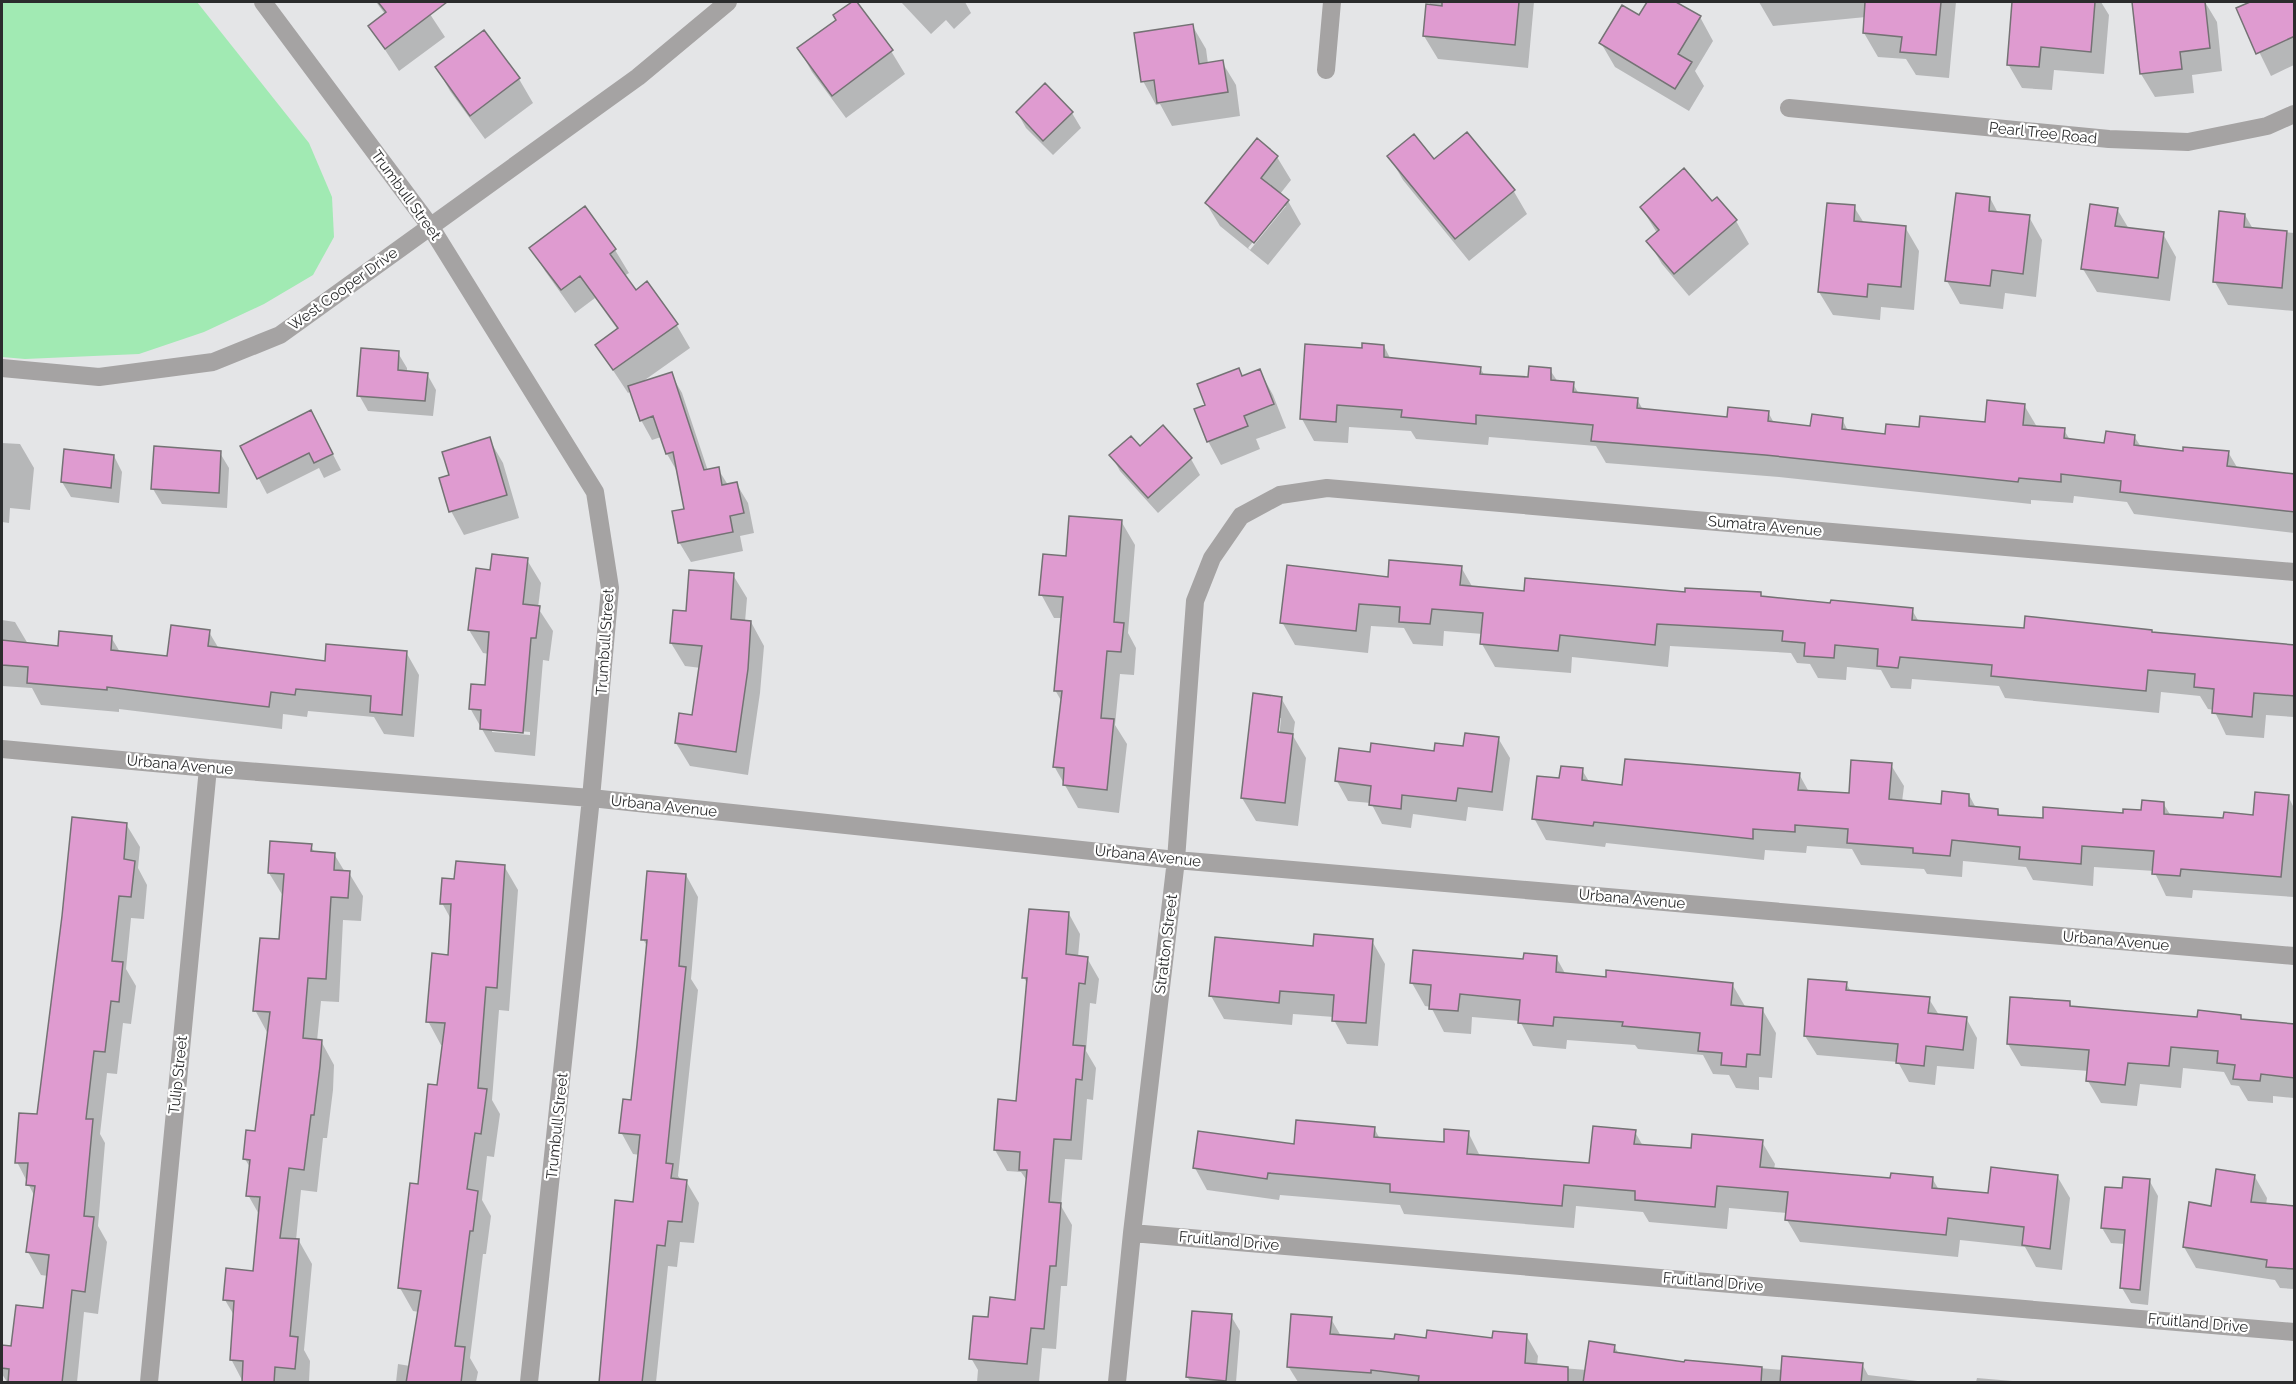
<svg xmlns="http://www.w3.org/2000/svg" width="2296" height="1384" font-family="Raleway,sans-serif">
  <rect width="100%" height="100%" fill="#e4e5e7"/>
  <path fill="#a1eab3" d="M2 2H197L309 143 332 197 334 237 313 275 264 304 204 332 139 354 25 359 2 357Z"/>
  <path fill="#0003" fill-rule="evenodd" d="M376 2H422L445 37 399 71 370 27 385 14Z
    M855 2 891 51 905 74 846 118 812 72 799 49 838 21 835 16Z
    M901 2H965L971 13 954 29 946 20 931 34Z
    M1430 2H1534L1528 68 1438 59 1424 36Z
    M1648 2H1673L1700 17 1713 41 1695 71 1704 86 1689 111 1615 67 1601 43 1639 17Z
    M1759 2H1956L1949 78 1916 75 1906 59 1878 57 1864 33 1866 17 1773 26Z
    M2014 2H2101L2109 15 2104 74 2054 70 2052 90 2022 88 2008 64Z
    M2133 2H2205L2217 22 2222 71 2192 75 2194 93 2155 97 2141 74Z
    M2254 2H2294V65L2271 76 2238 9Z
    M1192 25 1206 49 1208 64 1222 62 1236 85 1240 116 1172 126 1160 104 1156 105 1143 81Z
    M484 32 519 79 533 103 485 139 450 91 437 68Z
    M1017 112 1072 113 1081 128 1053 155 1026 128Z
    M1257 140 1277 157 1291 180 1280 194 1288 201 1301 224 1268 265 1220 226 1206 203ZM1282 206H1286L1250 250 1248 248Z
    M1389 156 1434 162 1513 190 1527 214 1469 261 1403 180Z
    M1990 198 1998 213 2029 217 2042 240 2036 297 2005 293 2003 309 1960 304 1947 281Z
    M1717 199 1736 221 1749 244 1689 296 1662 264 1648 241 1657 233 1641 207 1712 203Z
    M1854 207 1864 223 1905 227 1919 251 1914 310 1881 307 1880 320 1833 315 1819 292Z
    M585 208 615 250 629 273 624 276 636 292 676 324 690 348 642 382 671 374 682 393 708 471 718 469 728 485 736 483 748 503 754 533 740 536 743 551 691 562 679 542 686 510 678 473 667 454 661 437 652 440 641 420 631 391 628 393 597 346 618 330 595 298 575 313 545 271 531 248Z
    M2117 209 2129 229 2163 234 2176 257 2170 301 2097 292 2083 269Z
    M2245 215 2253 229 2294 233V311L2228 305 2215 282Z
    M1384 346 1391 360 1480 368 1485 376 1529 379 1550 370 1558 382 1573 384 1579 394 1637 399 1643 410 1729 418 1768 412 1774 423 1811 427 1842 419 1848 431 1886 435 1921 429 1986 423 2024 405 2037 427 2064 430 2070 440 2106 444 2134 436 2141 447 2184 453 2228 452 2238 469 2294 475V533L2134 514 2127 502 2074 496 2073 503 2031 500V504L1779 477 1606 463 1596 446 1489 437 1488 445 1416 439 1411 431 1349 427 1348 443 1314 441 1302 419 1364 349Z
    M398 353 407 368V373L427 374 436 390 433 416 368 411 359 395Z
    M1238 370 1243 378 1260 371 1273 395 1286 428 1256 439 1260 449 1221 465 1208 441Z
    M311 412 341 470 324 478 319 468 267 494 242 447Z
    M1163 428 1191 459 1200 475 1158 513 1120 471 1111 455 1140 448Z
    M489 439 503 463 519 518 464 535 451 511V476Z
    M2 443 20 444 34 468 30 510 10 508 9 523 2 522Z
    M220 453 229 468 227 508 162 504 153 489Z
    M114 456 122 472 119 503 71 497 62 482Z
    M1121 521 1135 545 1128 633 1136 648 1134 675 1120 674 1115 725 1127 744 1119 813 1078 808 1054 766 1062 702 1055 690 1062 618H1054L1041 594 1067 557Z
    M527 560 541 583 538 608 553 631 549 661 543 660 535 756 495 752 470 708 486 686 489 654 483 653 469 630 492 572ZM492 729 530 732V735L492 732Z
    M1461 567 1473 588 1526 592 1760 594 1762 598 1912 610 1919 622 2025 630 2152 631 2153 633 2294 646V717L2266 715 2264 738 2226 735 2214 710 2208 709 2200 696 2161 692 2159 713 2005 698 1999 686 1912 679 1911 689 1891 688 1881 670 1847 667 1846 680 1818 678 1810 664 1797 663 1791 653 1670 646 1668 667 1572 657 1571 673 1495 667 1482 644 1483 634 1444 631 1443 646 1413 644 1404 628 1371 626 1368 653 1295 645 1282 622 1389 579Z
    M733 575 747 598 745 622H751L764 646 760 693 748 775 690 766 676 743 694 717 701 668 685 666 671 643Z
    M2 620 15 622 28 644 60 647 111 637 120 652 168 658 209 632 219 649 326 662 406 652 419 675 414 737 384 734 374 717 308 711 307 717 283 714 282 729 119 709V712L41 705 32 688 2 686Z
    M1281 698 1295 722 1293 736 1306 758 1298 826 1256 821 1242 798ZM1278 718H1281L1279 739H1276Z
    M1498 738 1510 758 1503 811 1468 807 1466 821 1413 814 1411 828 1382 824 1371 803 1348 801 1337 781 1372 753 1435 752 1465 748Z
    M1891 765 1904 786 1902 802 1943 806 1969 795 1976 808 1997 810 2001 817 2044 820 2124 815 2142 812 2163 803 2171 816 2225 819 2254 816 2288 796 2294 808V897L2193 890 2192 898 2166 896 2154 871 2094 867 2093 886 2033 880 2026 867 1963 861 1962 877 1927 874 1924 869 1861 865 1852 849 1807 846 1806 853 1765 850 1764 860 1606 843 1605 847 1546 840 1534 818 1560 780 1582 770 1590 783 1624 787 1799 774 1809 792 1850 795Z
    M126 824 140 847 138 868 147 885 144 919 131 918 126 969 136 986 131 1024 123 1023 117 1074 107 1073 100 1134 105 1143 98 1226 107 1242 98 1314 84 1312 77 1382H7L2 1374V1346L12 1347 44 1310 48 1276 41 1275 28 1252 35 1197 17 1162 38 1116Z
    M311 846 315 853 334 854 345 872 349 873 363 896 361 921 343 920 339 1002 321 1001 317 1041H321L334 1065 333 1090 327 1138H323L317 1192 301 1190 296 1240 299 1241 312 1264 304 1350 310 1361 309 1382H243L231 1359 235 1317 225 1300 254 1272 260 1216 248 1195 251 1169 245 1159 256 1133 268 1034 255 1010 280 941 283 896 269 873Z
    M504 866 518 890 509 1011 499 1010 492 1100 500 1114 494 1157 487 1156 482 1200 491 1216 486 1254H483L470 1358 478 1372 476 1382H396L398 1364 410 1366 419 1312 413 1311 400 1288 438 1087 443 1045H441L428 1021 449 956 452 921 442 903 456 880Z
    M686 875 698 897 691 979 698 990 678 1176 681 1180 686 1181 699 1203 694 1243 680 1242 677 1267 668 1266 656 1382H600L634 1203 640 1155 633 1154 621 1132 632 1101 648 948 643 939Z
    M1069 914 1080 934 1078 957 1087 958 1099 979 1096 1004 1090 1003 1086 1051 1096 1068 1093 1100 1087 1099 1082 1160 1065 1159 1061 1206 1072 1225 1067 1286H1061L1056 1349 1042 1348 1039 1382H977L978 1370 971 1358 989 1319 1017 1301 1028 1182 1021 1172 1007 1171 995 1150 1017 1103 1028 985 1024 978Z
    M1372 941 1385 964 1378 1046 1347 1044 1334 1020V1017L1293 1014 1292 1025 1224 1019 1211 996 1315 948Z
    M1556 957 1566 975 1732 984 1746 1008 1762 1009 1776 1033 1772 1078 1759 1077V1090L1736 1088 1729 1075 1713 1074 1703 1055 1638 1049 1635 1045 1567 1040 1566 1049 1533 1046 1520 1021 1472 1017 1471 1034 1444 1032 1431 1007 1425 1006 1412 983Z
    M1846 983 1851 992 1929 999 1939 1015 1966 1018 1977 1038 1974 1069 1937 1066 1935 1085 1909 1082 1898 1062 1817 1055 1805 1036Z
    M2069 1002 2072 1007 2199 1019 2240 1016 2243 1020 2294 1025V1098L2273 1096V1103L2248 1101 2239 1086 2231 1085 2224 1072 2183 1068 2181 1088 2140 1084 2137 1106 2101 1103 2088 1081 2089 1071 2021 1066 2008 1044Z
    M1374 1128 1380 1139 1445 1144 1468 1132 1480 1156 1591 1165 1635 1132 1643 1146 1692 1150 1762 1142 1775 1164 1774 1169 1891 1180 1932 1178 1939 1190 1989 1194 2057 1176 2070 1198 2062 1270 2036 1267 2025 1247 1960 1240 1958 1257 1800 1242 1787 1220V1213L1729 1208 1727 1229 1649 1222 1643 1212 1576 1206 1574 1228 1404 1214 1400 1205 1280 1195 1279 1200 1207 1190 1195 1168Z
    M2255 1177 2267 1198 2266 1205 2294 1207V1289L2280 1288 2275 1280 2196 1268 2184 1247 2212 1207Z
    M2149 1180 2158 1196 2148 1305 2131 1303 2122 1288 2125 1244 2111 1243 2102 1228 2124 1190Z
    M1231 1316 1240 1331 1236 1382H1191L1187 1377Z
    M1331 1319 1341 1336 1395 1340H1494L1526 1335 1538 1356 1537 1366 1587 1370 1614 1346 1619 1354 1686 1364V1362L1783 1370 1862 1364 1868 1375 1926 1382H1298L1288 1366Z
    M1977 1378 2024 1382H1976Z"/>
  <path fill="#df9bd0" stroke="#747274" stroke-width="1.5" d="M378 2H447L385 49 368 26 386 12Z
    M852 2H857L893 50 832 96 797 48 836 20 833 15Z
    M1442 2H1519L1515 45 1423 36 1426 4 1442 6Z
    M1647 2H1676L1701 16 1678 54 1692 62 1675 89 1599 43 1622 5 1639 15Z
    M1865 2H1941L1936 55 1900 52 1902 37 1863 33Z
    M2012 2H2095L2091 52 2041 47 2039 67 2007 65Z
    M2132 2H2205L2210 48 2180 52 2182 69 2140 74Z
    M2250 2H2295V36L2256 54 2236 8Z
    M1193 24 1199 64 1223 60 1228 92 1157 103 1154 80 1141 82 1134 33Z
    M484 30 520 78 470 116 435 67Z
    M1045 83 1073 112 1043 141 1016 112Z
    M1467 132 1515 190 1455 239 1387 156 1414 134 1434 159Z
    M1257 138 1278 156 1261 178 1289 200 1254 243 1205 203Z
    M1684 168 1712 201 1717 197 1737 220 1674 274 1646 241 1659 230 1640 207Z
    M1956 193 1990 197 1989 211 2030 215 2023 274 1992 270 1990 286 1945 281Z
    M1827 203 1855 205 1854 221 1906 226 1901 287 1868 284 1867 297 1818 292Z
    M2090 204 2118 208 2115 226 2164 232 2158 278 2081 269Z
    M585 206 616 249 610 254 636 290 647 281 678 324 613 370 595 345 618 328 580 276 561 290 529 248Z
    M2219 211 2245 214 2244 227 2287 231 2282 288 2213 282Z
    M1362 343 1384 345V357L1481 367 1480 374 1528 377 1529 366 1551 368V380L1574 382 1573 392 1638 398 1637 408 1727 417 1728 407 1769 411 1768 421 1810 426 1812 414 1843 418 1842 429 1885 434 1886 424 1919 427 1920 416 1985 422 1987 400 2025 404 2023 425 2065 428 2064 438 2104 443 2106 431 2135 435 2134 445 2183 451V447L2229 451 2227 466 2295 474V512L2120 492 2121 481 2061 474V482L2019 478 2018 482 1765 455 1591 441 1593 425 1476 415V424L1401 417 1402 410 1337 405 1336 422 1300 419 1305 344 1362 348Z
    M361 348 399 351 398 370 428 373 425 401 357 396Z
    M1239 368 1242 376 1260 369 1274 404 1244 416 1248 426 1207 442 1194 409 1205 405 1197 384Z
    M672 372 704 470 719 467 722 485 737 482 744 513 730 516 733 532 678 543 672 511 684 509 673 452 666 454 653 416 640 421 628 386Z
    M311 410 333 454 314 463 309 453 257 479 240 446Z
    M1163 425 1192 458 1148 498 1109 455 1131 436 1140 446Z
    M490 437 507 495 449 512 439 478 449 475 442 452Z
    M154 446 221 451 219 493 151 489Z
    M64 449 114 455 111 488 61 482Z
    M1069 516 1122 520 1114 622 1124 623 1121 652 1107 651 1101 718 1114 719 1107 790 1063 785 1064 768 1053 767 1062 691H1054L1063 597 1039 595 1043 554 1066 556Z
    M492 554 528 558 523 604 540 606 536 638H531L523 733 480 729 481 710 469 709 471 684 485 685 489 632 468 630 476 568 490 570Z
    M1389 560 1462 566 1460 585 1524 591 1525 578 1685 592V588L1761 592V596L1830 603 1831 600 1913 608 1912 620 2024 628 2025 616 2152 630V632L2295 645V696L2254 693 2252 717 2212 713 2214 689 2194 687 2195 674 2148 670 2146 691 1991 676 1992 665 1900 657 1898 668 1877 666 1878 649 1835 645 1834 658 1804 656 1805 643 1782 641 1783 631 1657 624 1655 645 1560 635 1558 651 1480 644 1483 613 1432 609 1430 624 1399 622 1400 607 1359 604 1356 631 1280 623 1287 565 1388 577Z
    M689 570 734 573 731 619 751 621 748 669 736 752 675 743 679 713 692 715 702 646 670 643 673 610 686 611Z
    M171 625 210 630 208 646 325 661 326 644 407 651 402 715 370 712 371 696 296 689 295 695 271 692 269 707 107 687V690L27 683 28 667 2 665V640L58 646 59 631 112 636 111 650 167 656Z
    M1253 693 1282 697 1278 732 1293 734 1285 803 1241 798Z
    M1465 733 1499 737 1492 792 1458 788 1456 801 1402 795 1401 809 1369 805 1371 786 1335 781 1339 748 1370 752 1371 743 1434 751 1435 743 1463 746Z
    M1625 759 1800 773 1798 790 1849 793 1851 760 1892 763 1889 799 1941 804 1942 791 1969 794V806L1998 809V815L2043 818V807L2123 813V809L2141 810 2142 800 2164 802V814L2223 818 2224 812 2253 815 2255 792 2289 795 2281 877 2181 869 2180 876 2152 874 2154 851 2082 846 2081 864 2019 859 2020 847 1952 840 1950 856 1913 853V848L1847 843 1848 829 1795 825V832L1753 829V839L1594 822 1593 826 1532 819 1537 776 1559 778 1561 766 1583 768 1582 780 1622 785Z
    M72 817 127 823 124 859 135 861 131 897 119 896 112 961 123 962 119 1002 111 1001 105 1052 94 1051 86 1119H93L84 1216 94 1217 85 1292 72 1290 62 1383H8L9 1369 2 1368V1345L11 1346 16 1305 43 1308 49 1255 26 1252 35 1186 26 1185 28 1163H15L19 1113 37 1114 62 916Z
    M270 841 312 844 311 851 335 853 334 870 350 871 348 898 331 897 326 979 308 978 303 1038 322 1040 320 1066 314 1115H311L304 1170 289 1168 280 1238 299 1239 290 1336 298 1337 295 1369 275 1367 274 1383H242L243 1361 230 1360 234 1301 223 1300 226 1268 253 1271 260 1197 246 1196 250 1160 243 1159 246 1130 255 1131 270 1012 253 1011 260 938 279 939 284 874 268 873Z
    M456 861 505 865 497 988 486 987 478 1088 487 1089 481 1134 475 1133 467 1189 478 1191 473 1231H470L455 1346 465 1347 461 1383H406L421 1291 398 1288 410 1183 418 1184 428 1084 437 1085 445 1023 426 1022 432 953 448 955 451 904H440L442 878 454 879Z
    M647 871 686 874 679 966 686 967 666 1163 673 1164 671 1178 687 1180 682 1222 668 1221 665 1246 657 1245 642 1383H599L615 1200 633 1202 640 1135 619 1133 623 1099 631 1100 637 1045 647 940H641Z
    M1029 909 1069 912 1066 954 1088 957 1085 984 1079 983 1073 1045 1085 1046 1082 1080 1076 1079 1071 1140 1054 1139 1049 1202 1061 1203 1056 1266H1050L1044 1329 1031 1328 1027 1364 969 1359 973 1316 988 1317 990 1297 1015 1300 1027 1170H1019L1020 1152 994 1150 998 1099 1016 1101 1027 978H1022Z
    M1314 934 1373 939 1366 1023 1332 1021 1334 995 1280 991 1279 1003 1209 996 1215 937 1313 946Z
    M1413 950 1523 959 1524 953 1557 956 1556 972 1606 977V970L1733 983 1731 1005 1763 1008 1760 1055 1747 1054 1746 1067 1721 1065 1722 1053 1698 1051 1700 1033 1622 1026 1623 1022 1554 1017 1553 1026 1518 1023 1520 1000 1460 994 1458 1011 1429 1009 1431 985 1410 983Z
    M1808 979 1847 982 1846 990 1930 997 1928 1013 1967 1017 1963 1050 1926 1046 1924 1066 1896 1063 1898 1044 1804 1036Z
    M2010 997 2070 1001V1006L2197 1017 2198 1010 2241 1015V1019L2295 1024V1078L2261 1074 2260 1081 2233 1079 2235 1065 2217 1063 2218 1051 2171 1047 2169 1066 2128 1063 2125 1085 2086 1081 2089 1050 2007 1044Z
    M1296 1120 1375 1127 1374 1137 1444 1142V1129L1469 1131 1467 1154 1589 1163 1593 1126 1636 1130 1634 1144 1691 1148 1692 1134 1763 1140 1760 1167 1890 1178 1891 1173 1933 1177 1932 1188 1988 1193 1991 1167 2058 1175 2050 1249 2022 1245 2024 1227 1948 1218 1946 1235 1785 1220 1788 1192 1717 1186 1715 1207 1635 1200V1191L1564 1185 1562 1206 1390 1192V1184L1268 1173 1267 1179 1193 1168 1198 1131 1294 1144Z
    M2216 1169 2255 1175 2251 1202 2295 1206V1269L2266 1267 2267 1260 2183 1247 2189 1202 2211 1206Z
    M2123 1177 2150 1179 2140 1290 2120 1288 2125 1230 2101 1228 2105 1187 2122 1188Z
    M1192 1311 1232 1314 1226 1381 1186 1377Z
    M1291 1314 1332 1317 1330 1334 1394 1339 1395 1334 1426 1338 1427 1330 1492 1338 1493 1331 1527 1334 1525 1363 1568 1367V1383H1418L1419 1376 1371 1370V1373L1287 1367Z
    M1589 1341 1615 1345 1614 1352 1684 1362 1685 1360 1762 1367 1761 1383H1583Z
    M1782 1356 1863 1363 1861 1383H1780Z"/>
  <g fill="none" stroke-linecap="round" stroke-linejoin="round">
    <path stroke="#a5a3a3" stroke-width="18" d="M263 2 430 226 595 492 610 588 591 798 529 1382
      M1326 70 1332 2
      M1789 108 2109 139 2188 142 2267 126 2294 114
      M2 368 99 377 213 362 280 335 638 77 728 2
      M2 749 208 768 591 798 1176 860 2294 956
      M1132 1233 2294 1332
      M149 1382 208 768
      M1117 1382 1132 1233 1176 860 1195 601 1212 558 1241 516 1280 495 1327 488 2294 572"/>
  </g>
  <g text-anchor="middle" stroke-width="4.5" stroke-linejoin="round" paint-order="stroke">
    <g font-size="15" fill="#2b2c2d" stroke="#fff">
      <text transform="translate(2043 133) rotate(6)" y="5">Pearl Tree Road</text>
      <text transform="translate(406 195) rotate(54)" y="5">Trumbull Street</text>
      <text transform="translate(343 289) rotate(-36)" y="5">West Cooper Drive</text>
      <text transform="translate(1765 526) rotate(5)" y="5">Sumatra Avenue</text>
      <text transform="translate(605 642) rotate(-86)" y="5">Trumbull Street</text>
      <text transform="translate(180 765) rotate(5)" y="5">Urbana Avenue</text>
      <text transform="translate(664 806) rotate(6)" y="5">Urbana Avenue</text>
      <text transform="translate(1148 856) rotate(6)" y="5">Urbana Avenue</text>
      <text transform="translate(1632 899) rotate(5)" y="5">Urbana Avenue</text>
      <text transform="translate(2116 941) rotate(5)" y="5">Urbana Avenue</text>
      <text transform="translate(1166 944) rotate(-83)" y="5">Stratton Street</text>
      <text transform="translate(178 1075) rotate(-84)" y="5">Tulip Street</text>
      <text transform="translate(557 1126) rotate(-84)" y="5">Trumbull Street</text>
      <text transform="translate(1229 1241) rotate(5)" y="5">Fruitland Drive</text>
      <text transform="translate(1713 1282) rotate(5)" y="5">Fruitland Drive</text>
      <text transform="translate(2198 1323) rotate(5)" y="5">Fruitland Drive</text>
    </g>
  </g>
  <rect width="2296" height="1384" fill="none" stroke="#2b2c2d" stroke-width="6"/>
</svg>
